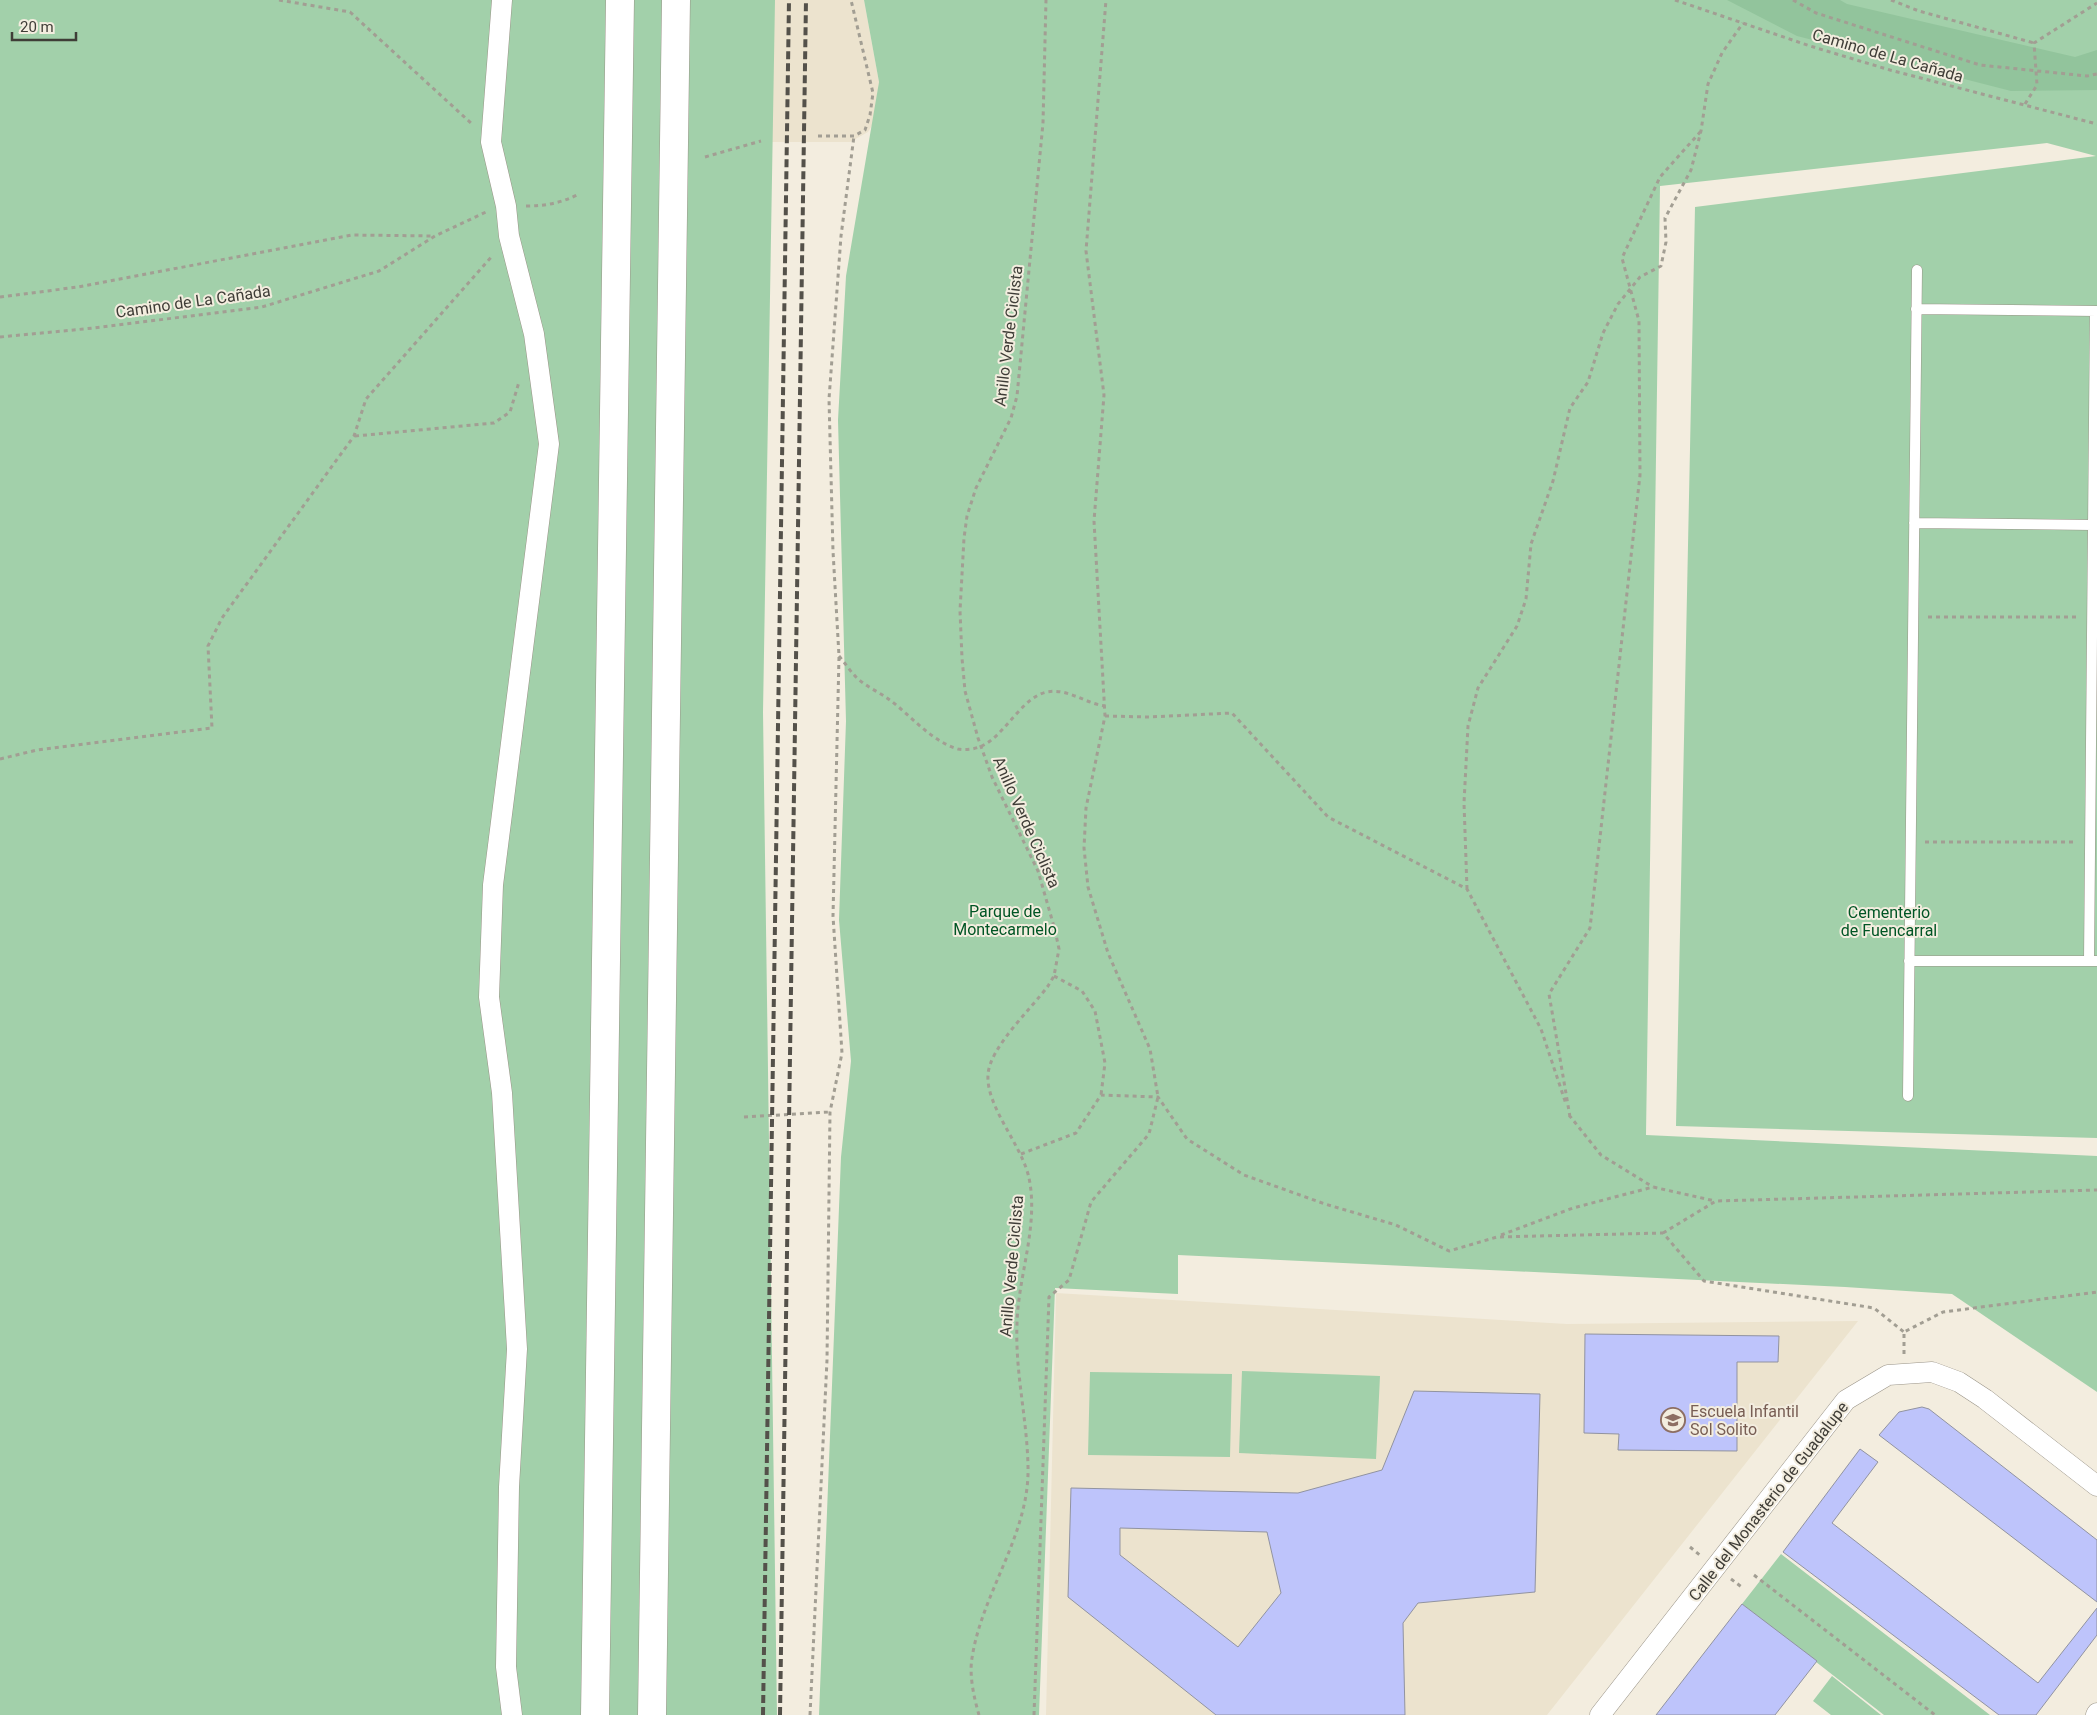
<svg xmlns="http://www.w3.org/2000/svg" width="2097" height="1715" font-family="Roboto,sans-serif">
  <rect width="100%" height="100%" fill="#f3eddf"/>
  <path fill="#ece3ce" d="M725 0H864L879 82 873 124 868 132 850 142H759Z
    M1056 1293 1567 1324 1858 1321 1547 1715H1046Z"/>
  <path fill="#a2d0aa" d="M0 0H775L763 712 777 1715H0Z
    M864 0H2097V1138L1676 1126 1695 207 2096 156 2047 143 1660 186 1646 1135 2097 1156V1392L1952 1294 1845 1287 1178 1255V1294L1055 1288 1039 1715H819L841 1157 851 1061 839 920 846 721 838 420 846 276 879 82Z
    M1242 1371 1380 1376 1376 1459 1239 1453Z
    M1090 1372 1232 1374 1230 1457 1088 1455Z
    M1781 1554 1990 1715H1884L1742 1604Z
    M1832 1676 1881 1715H1831L1813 1701Z"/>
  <path fill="#92c49c" d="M1727 0H1840L1847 4 2075 57 2097 50V90L2011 91 1797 36Z"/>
  <path fill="#bec4fb" stroke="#9193a0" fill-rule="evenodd" d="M1585 1334 1779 1336 1778 1362H1737V1451L1618 1450 1619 1434 1584 1433Z
    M1414 1391 1540 1394 1535 1592 1418 1603 1403 1623 1405 1715H1216L1068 1597 1071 1488 1298 1493 1382 1470ZM1120 1528 1267 1532 1281 1593 1238 1647 1120 1555Z
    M1922 1407 1929 1409 2097 1540V1602L1879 1435 1899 1412Z
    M1860 1449 1878 1462 1832 1523 2038 1683 2097 1608V1635L2036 1715H1999L1783 1552Z
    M1742 1604 1817 1661 1775 1715H1656Z"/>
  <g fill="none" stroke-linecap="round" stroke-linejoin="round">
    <defs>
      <path id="lane" d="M1916 309 2097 311
        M1914 523 2093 525
        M1909 961H2097
        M2089 961 2095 311
        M1908 1096 1917 270"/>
      <path id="street" d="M502 0 491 142 506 206 509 236 534 334 549 444 493 885 489 997 502 1093 517 1349 509 1487 506 1667 512 1715
        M1600 1715 1846 1400 1888 1375 1932 1372 1959 1382 1985 1399 2097 1486
        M2096 1715 2097 1713"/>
      <path id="highway" d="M595 1715 620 0
        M652 1715 676 0"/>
    </defs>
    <use href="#lane" stroke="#9a9488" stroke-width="11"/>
    <use href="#street" stroke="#9a9488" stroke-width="21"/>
    <use href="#highway" stroke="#9a9488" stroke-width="29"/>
    <path stroke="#a29e93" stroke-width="3" stroke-dasharray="4 4" stroke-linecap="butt" d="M279 0 350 12 472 124
      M1675 0 1810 46 1890 70 2097 124
      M1793 0 1816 13 1980 65 2087 76 2097 74
      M1891 0 1919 11 2034 43
      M2025 104 2037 85 2034 43 2097 3
      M818 136H854L865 130 870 115 873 93 851 0
      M705 157 761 141
      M526 206C546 206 561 203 579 194
      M0 297 78 287 352 235 434 236
      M0 337 94 328 262 307 379 271 435 236 486 212
      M355 436 494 423 510 412 519 382
      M1928 617H2077
      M839 656C845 663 850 671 856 677 865 686 877 691 887 698 910 714 930 741 958 749 969 751 981 748 990 741 1008 728 1025 696 1047 692 1068 688 1084 703 1105 706
      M1105 716 1149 717 1232 713 1328 817 1467 889 1541 1029 1566 1104
      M0 759 37 750 212 728 208 646 222 618 354 436 366 399 493 255
      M1925 842H2074
      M1467 889 1464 803 1468 726 1478 688 1517 626 1526 599 1531 544 1553 481 1570 408 1588 382 1603 333 1618 304 1640 277 1661 266 1666 242 1665 218 1691 170 1701 131 1708 84 1722 53 1743 23
      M1054 976 1082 991 1095 1011 1105 1063 1101 1095
      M1569 1115 1601 1155 1653 1187
      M744 1117 830 1112
      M1570 1117 1549 994 1590 928 1640 475 1639 321 1622 258 1660 177 1701 131
      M1021 1154 1076 1133 1101 1095 1158 1097 1187 1139 1244 1175 1325 1204 1396 1225 1449 1251 1497 1237 1663 1233 1704 1281 1874 1308 1904 1332
      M1663 1233 1716 1201 2097 1190
      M1501 1235 1573 1208 1653 1187 1715 1201
      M1904 1354V1332L1943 1312 2097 1292
      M1690 1547 1701 1556
      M1754 1575 1935 1715
      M1731 1579 1743 1588
      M810 1715 827 1360 830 1112 842 1053 833 916 839 656 833 551 829 399 841 236 854 136
      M979 1715C974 1698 969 1675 972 1658 982 1592 1030 1534 1028 1466 1027 1418 1015 1372 1017 1324 1018 1276 1039 1226 1029 1178 1022 1145 986 1107 988 1075 989 1048 1032 1008 1048 986L1054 976 1059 949 1055 930 1038 871 992 777 978 738 965 691 962 658 960 611 964 538 967 516 976 488 1011 418 1017 396 1043 123 1046 0
      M1034 1715 1049 1297 1069 1280 1091 1202 1149 1134 1158 1097 1150 1049 1108 953 1088 887 1084 848 1086 808 1105 716 1094 521 1104 395 1086 251 1106 0"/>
    <use href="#lane" stroke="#fff" stroke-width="10"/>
    <use href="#street" stroke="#fff" stroke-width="20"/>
    <use href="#highway" stroke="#fff" stroke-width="28"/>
    <path stroke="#54514a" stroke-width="4" stroke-dasharray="8 4" stroke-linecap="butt" d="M763 1715 789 0
      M780 1715 806 0"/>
  </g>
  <defs>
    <symbol id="school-ring" viewBox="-11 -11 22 22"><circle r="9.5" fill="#f3eddf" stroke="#8d6e63" stroke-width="1.5"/><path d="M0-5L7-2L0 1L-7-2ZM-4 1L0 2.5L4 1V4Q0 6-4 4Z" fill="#8d6e63"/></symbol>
  </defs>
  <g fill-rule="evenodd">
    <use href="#school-ring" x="1659" y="1406" width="28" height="28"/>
  </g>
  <g text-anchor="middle" stroke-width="4" stroke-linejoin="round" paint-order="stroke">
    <g font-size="16" fill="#3f3d37" stroke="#f3eddf">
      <text transform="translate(1888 55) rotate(16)" y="6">Camino de La Cañada</text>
      <text transform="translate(193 301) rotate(-8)" y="6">Camino de La Cañada</text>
      <text transform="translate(1008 336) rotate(-83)" y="6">Anillo Verde Ciclista</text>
      <text transform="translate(1027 822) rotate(66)" y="6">Anillo Verde Ciclista</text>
      <text transform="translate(1011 1266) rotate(-85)" y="6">Anillo Verde Ciclista</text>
      <text transform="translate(1768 1501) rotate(-52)" y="6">Calle del Monasterio de Guadalupe</text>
    </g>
    <g font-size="16" fill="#005524" stroke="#f3eddf">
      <text x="1005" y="917">Parque de<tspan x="1005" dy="18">Montecarmelo</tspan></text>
      <text x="1889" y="918">Cementerio<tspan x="1889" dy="18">de Fuencarral</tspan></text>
    </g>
    <g font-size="16" fill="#785e54" stroke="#f3eddf" text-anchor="start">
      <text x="1690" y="1417">Escuela Infantil<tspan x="1690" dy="18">Sol Solito</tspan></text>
    </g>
  </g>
  <path d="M12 32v8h64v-8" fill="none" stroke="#3f3d37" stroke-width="2.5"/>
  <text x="20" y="32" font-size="15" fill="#3f3d37" stroke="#f3eddf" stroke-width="4" paint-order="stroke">20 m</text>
</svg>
